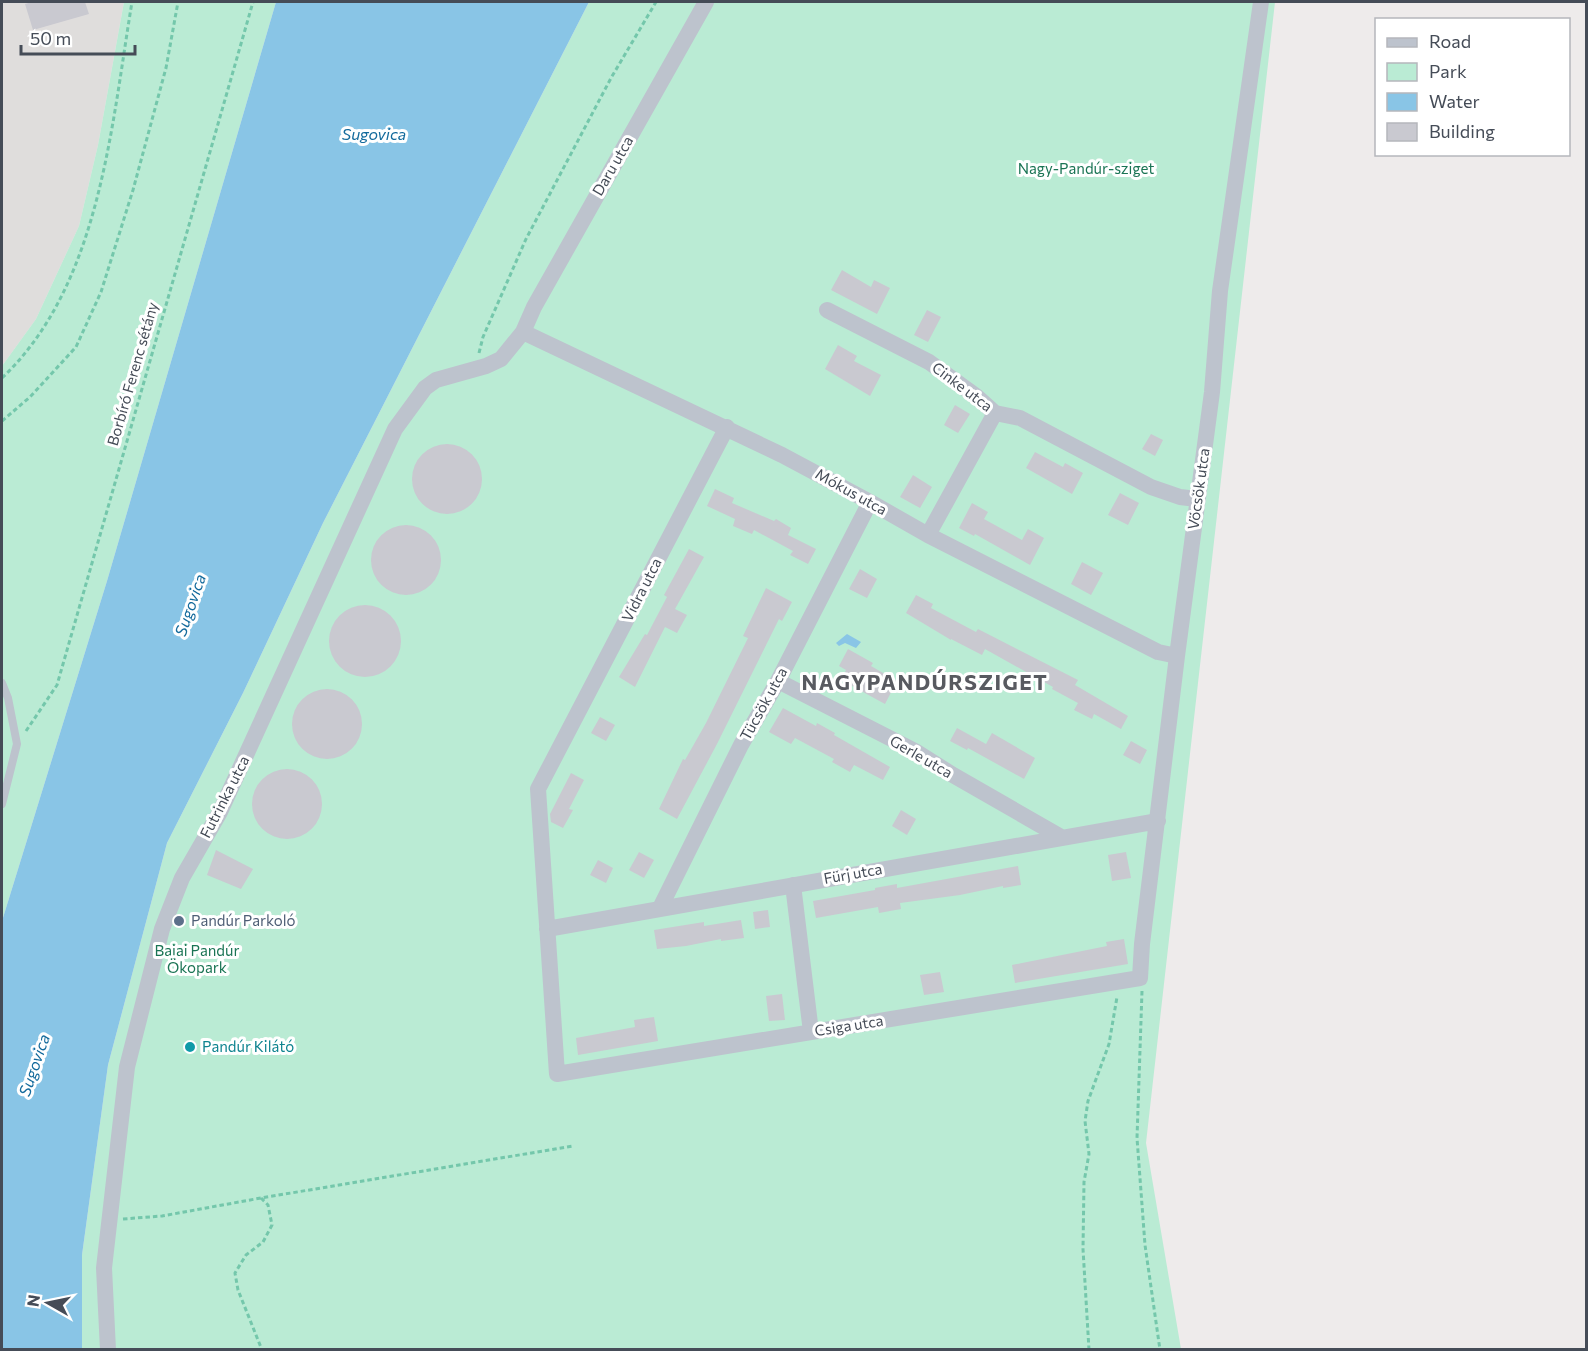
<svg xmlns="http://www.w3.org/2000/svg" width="1588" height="1351" font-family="Commissioner,sans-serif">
  <rect width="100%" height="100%" fill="#eeebeb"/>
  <path fill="#dfdddc" d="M2 2H124L98 145 79 226 36 319 2 366Z"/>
  <path fill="#baebd4" d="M124 2H276L107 581 2 921V366L36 319 79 226 98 145Z
    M589 2H1275L1146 1143 1181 1349 82 1350V1255L108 1065 167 843 243 693 323 523Z"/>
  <path fill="#89c5e6" d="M276 2H589L323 523 243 693 167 843 108 1065 82 1255V1349H2V921L107 581Z
    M847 634 861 642 856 648 845 643 839 646 836 643Z"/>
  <path fill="#c9c9d0" d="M32 2H85L89 14 33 30 25 4Z
    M842 270 871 287 874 280 890 288 877 314 831 290Z
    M927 310 941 317 928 342 914 335Z
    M838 345 857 356 854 361 881 375 870 396 825 369Z
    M955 405 970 414 958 433 944 425Z
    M1151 434 1163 440 1155 456 1142 449Z
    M412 479a35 35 0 1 1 70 0a35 35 0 1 1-70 0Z
    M1035 452 1063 467 1065 463 1083 473 1072 494 1026 468Z
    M913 475 932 487 920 508 900 497Z
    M715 489 734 498 732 503 774 521 776 519 791 528 788 535 816 549 808 564 790 555 793 551 754 530 752 534 733 526 735 519 707 506Z
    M1120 493 1139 503 1128 525 1108 515Z
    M972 503 988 512 984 519 1022 540 1028 529 1044 538 1030 565 975 534 974 536 959 528Z
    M371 560a35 35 0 1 1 70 0a35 35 0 1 1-70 0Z
    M689 549 704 557 675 609 687 615 677 633 665 627 635 687 619 677 645 634 647 635 667 597 664 595Z
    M1082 562 1103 573 1091 595 1071 584Z
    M860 569 877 579 867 598 849 589Z
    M766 588 792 602 782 621 779 619 717 744 677 819 659 809 683 759 685 760 706 723 748 638 743 636Z
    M916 595 933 604 931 608 976 632 978 629 1078 680 1075 685 1128 716 1121 729 1094 714 1092 719 1074 710 1078 703 1052 689 1053 687 985 649 982 655 951 639V640L906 613Z
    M329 641a36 36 0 1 1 72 0a36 36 0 1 1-72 0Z
    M848 649 873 663 871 666 897 681 885 704 841 680 846 670 839 666Z
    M292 724a35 35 0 1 1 70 0a35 35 0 1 1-70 0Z
    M783 708 816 726 817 723 835 733 834 735 890 767 883 780 854 765 850 772 832 762 834 759 795 738 791 744 769 732Z
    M600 717 615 725 606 741 591 733Z
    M957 728 986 744 992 733 1035 758 1024 779 968 748 967 750 950 741Z
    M1131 741 1147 750 1140 764 1123 755Z
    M252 804a35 35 0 1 1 70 0a35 35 0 1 1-70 0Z
    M571 773 584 780 569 809 573 810 563 828 551 822 550 814Z
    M901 810 916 819 907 835 892 826Z
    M216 850 253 869 241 889 207 875Z
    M639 852 654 860 644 878 629 870Z
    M1126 852 1131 878 1112 881 1108 855Z
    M598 860 613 868 606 883 590 875Z
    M1018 866 1021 885 1003 888V886L960 895 900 903 901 909 879 913 878 907 816 918 813 901 875 890V888L897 884V888Z
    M768 910 770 927 755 929 753 912Z
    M741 920 744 938 721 941V939L686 946 657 949 654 930 704 922V926Z
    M1124 939 1128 964 1015 983 1012 965 1107 946 1106 942Z
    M940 972 944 992 924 995 920 975Z
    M782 994 785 1020 769 1021 766 996Z
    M654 1017 658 1041 578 1055 576 1038 635 1027 634 1020Z"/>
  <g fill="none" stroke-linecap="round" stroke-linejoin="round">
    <path stroke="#74c7ab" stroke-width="3" stroke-dasharray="4.5 3" stroke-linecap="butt" d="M479 353 483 337 526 239 611 78 656 2
      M2 378C100 285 111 128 132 2
      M2 421 30 397 76 347 101 292 133 190 166 68 178 2
      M26 731 57 685 253 2
      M1142 991 1137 1138 1145 1245 1160 1350
      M261 1198 268 1205 272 1225 263 1242 246 1255 235 1273 238 1290 262 1350
      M123 1219 162 1216 261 1198 573 1146
      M1089 1350 1083 1249 1084 1182 1089 1154 1085 1121 1088 1101 1109 1044 1117 997"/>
    <path stroke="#bdc3cd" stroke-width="8" d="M2 683 8 698 17 744 2 804"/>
    <path stroke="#bdc3cd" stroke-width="16" d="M827 310 929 362 976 396 995 413 1020 418 1151 487 1180 497 1197 499
      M523 332 782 455 870 502 928 535 1158 652 1177 656
      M727 427 538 789 557 1074 1140 978 1142 944 1177 656 1212 392 1220 291 1261 2
      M928 535 995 413
      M778 681 915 751 953 775 1061 837
      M793 885 811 1032
      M660 908 741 745 778 681 870 502
      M547 929 1158 821
      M108 1350 104 1268 127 1067 162 929 182 878 220 812 395 429 425 388 436 380 486 366 501 359 523 332 534 307 706 2"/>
  </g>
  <circle fill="#5c6f8a" stroke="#fff" stroke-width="2" cx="179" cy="921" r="6"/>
  <circle fill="#0f9aa8" stroke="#fff" stroke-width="2" cx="190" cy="1047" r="6"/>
  <g text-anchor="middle" stroke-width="6" stroke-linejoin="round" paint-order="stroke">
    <g font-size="15" fill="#454c57" stroke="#fff">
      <text transform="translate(613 166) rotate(-60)" y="5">Daru utca</text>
      <text transform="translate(133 374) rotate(-74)" y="5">Borbíró Ferenc sétány</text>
      <text transform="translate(962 387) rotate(37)" y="5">Cinke utca</text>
      <text transform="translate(1199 489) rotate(-82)" y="5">Vöcsök utca</text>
      <text transform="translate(851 492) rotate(29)" y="5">Mókus utca</text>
      <text transform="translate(642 590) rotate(-63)" y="5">Vidra utca</text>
      <text transform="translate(764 704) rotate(-61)" y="5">Tücsök utca</text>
      <text transform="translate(921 757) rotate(30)" y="5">Gerle utca</text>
      <text transform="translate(225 797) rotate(-63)" y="5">Futrinka utca</text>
      <text transform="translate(853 874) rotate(-10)" y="5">Fürj utca</text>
      <text transform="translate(849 1026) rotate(-9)" y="5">Csiga utca</text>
    </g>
    <g font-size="15" fill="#1a7454" stroke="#fff">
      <text x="1086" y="174">Nagy-Pandúr-sziget</text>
      <text x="197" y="956">Bajai Pandúr<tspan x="197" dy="17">Ökopark</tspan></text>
    </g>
    <g font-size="15" fill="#4e5e75" stroke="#fff" text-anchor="start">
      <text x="191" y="926">Pandúr Parkoló</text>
    </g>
    <g font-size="15" fill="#0d838f" stroke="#fff" text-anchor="start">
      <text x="202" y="1052">Pandúr Kilátó</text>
    </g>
    <g font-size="16" font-style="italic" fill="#136a9c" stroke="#fff">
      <text x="374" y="140">Sugovica</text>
      <text transform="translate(190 605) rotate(-71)" y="6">Sugovica</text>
      <text transform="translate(34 1065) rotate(-71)" y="6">Sugovica</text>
    </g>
    <g font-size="21" font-weight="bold" letter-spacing="1.5" fill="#585a60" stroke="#fff">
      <text x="925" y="690">NAGYPANDÚRSZIGET</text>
    </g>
  </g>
  <rect width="1588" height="1351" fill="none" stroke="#454c57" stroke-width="6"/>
  <rect x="1375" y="18" width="195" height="138" fill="#ffffff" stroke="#b5b7bc" stroke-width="1.5"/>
  <rect x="1387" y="38" width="30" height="9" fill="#bdc3cd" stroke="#b5b7bc" stroke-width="1.5"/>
  <text x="1429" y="48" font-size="18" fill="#454c57">Road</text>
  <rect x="1387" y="63" width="30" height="18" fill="#baebd4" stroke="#b5b7bc" stroke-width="1.5"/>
  <text x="1429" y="78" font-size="18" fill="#454c57">Park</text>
  <rect x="1387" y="93" width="30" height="18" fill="#89c5e6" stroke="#b5b7bc" stroke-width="1.5"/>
  <text x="1429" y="108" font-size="18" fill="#454c57">Water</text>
  <rect x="1387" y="123" width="30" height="18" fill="#c9c9d0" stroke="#b5b7bc" stroke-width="1.5"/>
  <text x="1429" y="138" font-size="18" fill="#454c57">Building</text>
  <g transform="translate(48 1303) rotate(279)" stroke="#ffffff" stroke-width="4.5" paint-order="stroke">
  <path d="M0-4.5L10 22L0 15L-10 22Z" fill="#454c57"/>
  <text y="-9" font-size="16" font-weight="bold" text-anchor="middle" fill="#454c57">N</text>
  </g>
  <path d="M21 45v9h114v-9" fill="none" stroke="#454c57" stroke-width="3"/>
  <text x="30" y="45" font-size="18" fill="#454c57" stroke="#ffffff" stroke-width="4.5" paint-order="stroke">50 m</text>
</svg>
